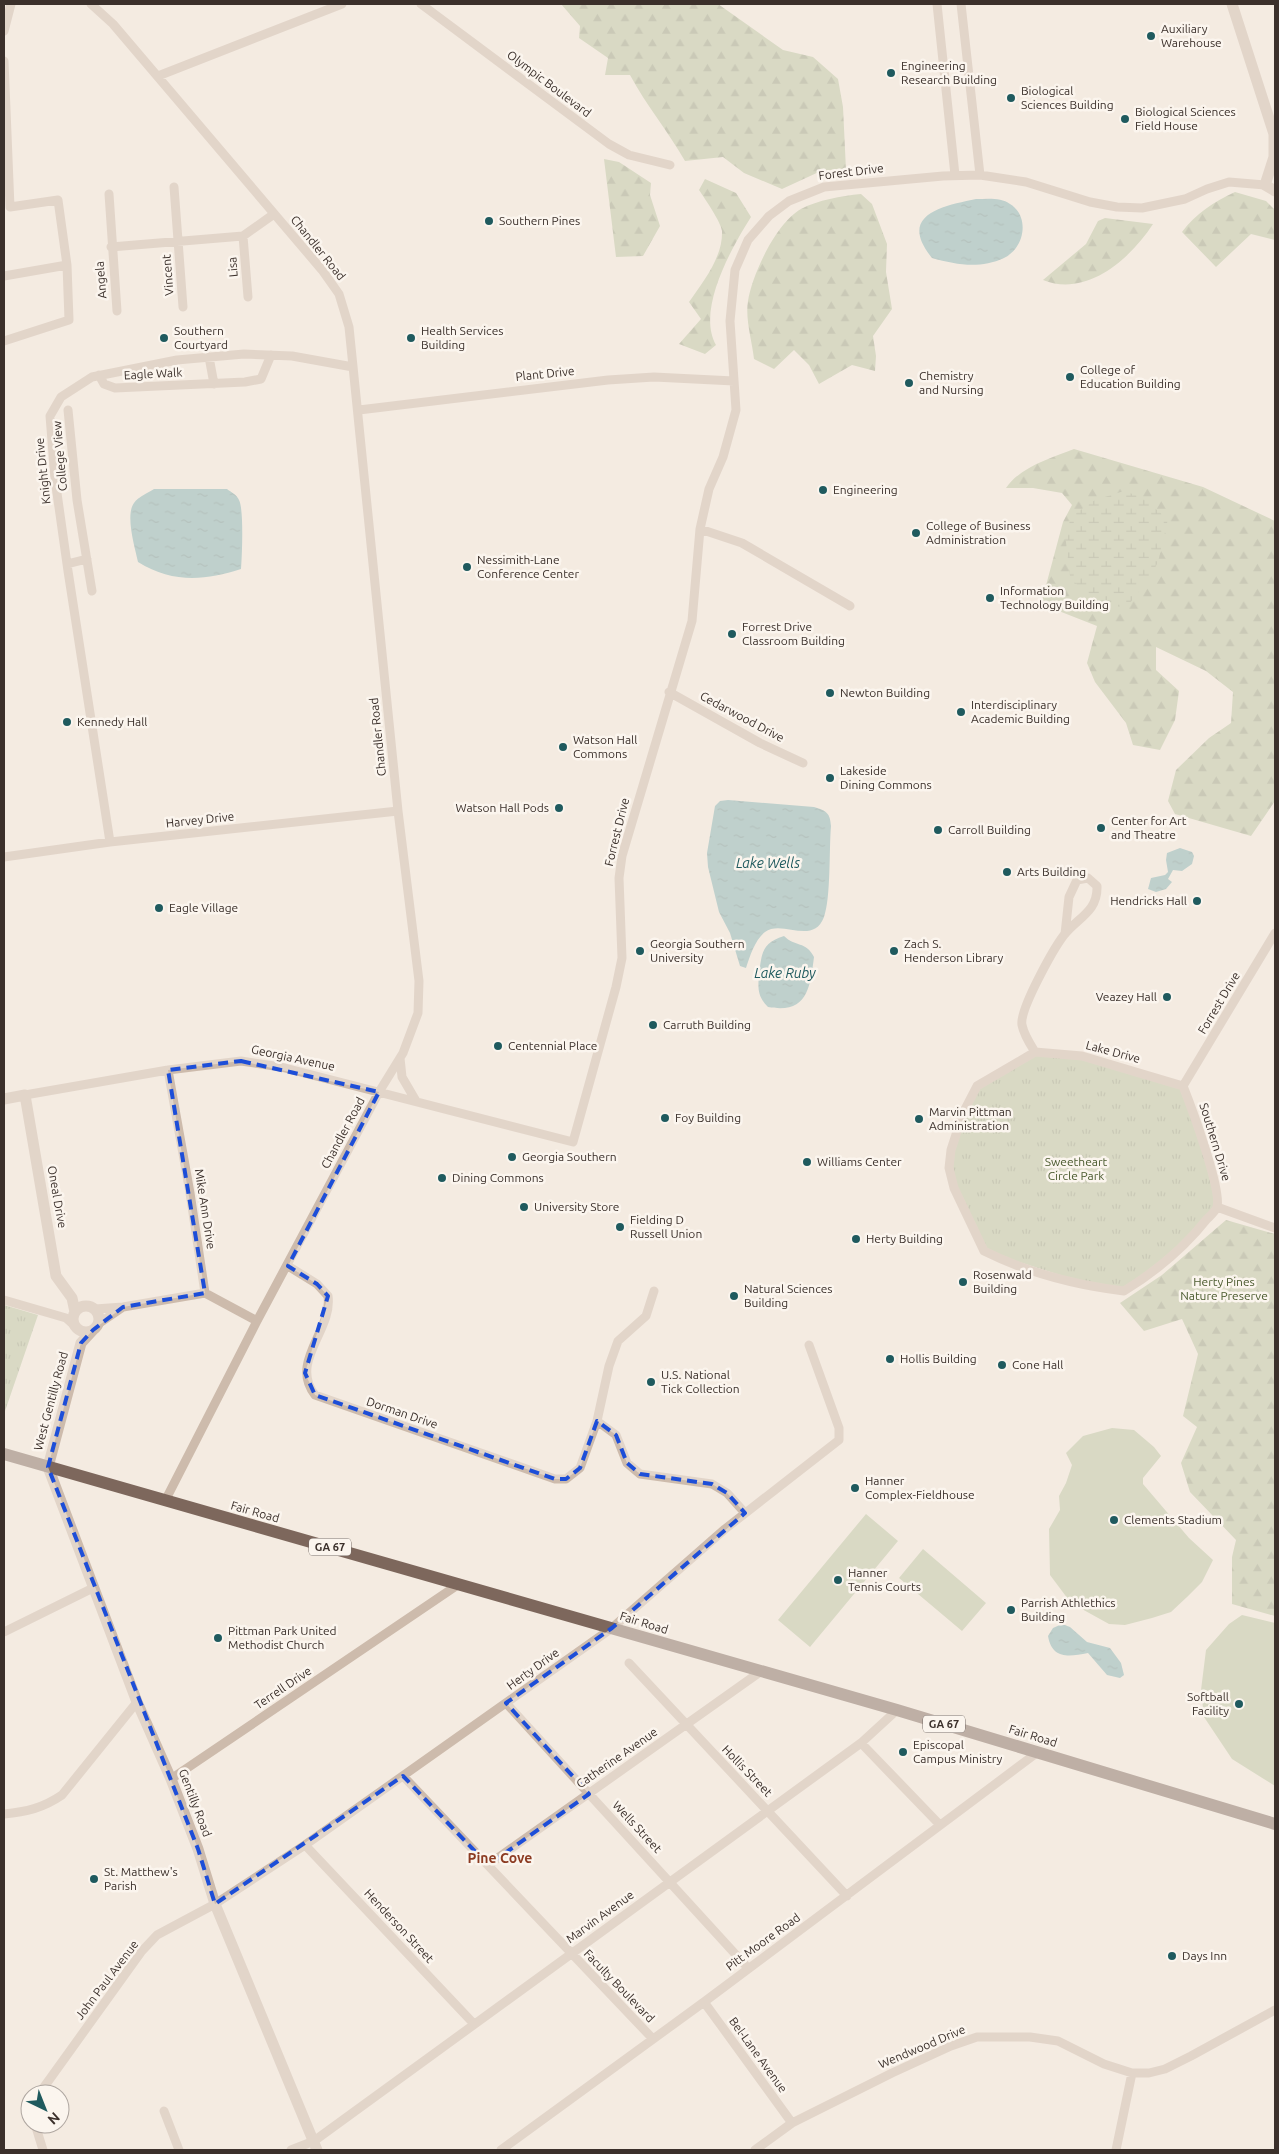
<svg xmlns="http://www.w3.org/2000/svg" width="1279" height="2154" font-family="Ubuntu,sans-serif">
  <defs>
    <pattern id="forest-firs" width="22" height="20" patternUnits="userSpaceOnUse" patternTransform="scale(1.25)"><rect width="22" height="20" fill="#b8c4a0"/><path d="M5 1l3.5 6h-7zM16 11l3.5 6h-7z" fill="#97a083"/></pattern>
    <pattern id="wetland-marsh" width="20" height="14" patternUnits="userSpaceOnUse" patternTransform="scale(1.25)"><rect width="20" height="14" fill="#b8c4a0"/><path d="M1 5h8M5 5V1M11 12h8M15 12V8" fill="none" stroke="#97a083"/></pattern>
    <pattern id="park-tufts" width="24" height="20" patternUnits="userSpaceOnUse" patternTransform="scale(1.25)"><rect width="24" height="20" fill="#b8c4a0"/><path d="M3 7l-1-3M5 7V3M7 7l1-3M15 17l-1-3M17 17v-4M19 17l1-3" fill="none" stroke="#97a083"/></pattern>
    <pattern id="water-ripples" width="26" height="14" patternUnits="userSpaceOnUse" patternTransform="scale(1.25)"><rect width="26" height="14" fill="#7fb0b2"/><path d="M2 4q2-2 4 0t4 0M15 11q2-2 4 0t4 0" fill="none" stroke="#699091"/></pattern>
  </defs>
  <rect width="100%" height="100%" fill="#f4ebe1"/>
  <path fill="#b8c4a0" d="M1112 1428 1134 1430 1154 1447 1161 1456 1143 1478V1484L1189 1538 1213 1560 1202 1582 1187 1597 1171 1612 1152 1618 1125 1625 1109 1624 1071 1603 1050 1575 1049 1529 1060 1510 1059 1496 1066 1483 1072 1465 1066 1453 1083 1436Z
    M866 1514 898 1541 810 1647 778 1620Z
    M923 1549 986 1603 962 1631 899 1578Z
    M1242 1615 1275 1623V1786L1232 1759 1204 1717 1201 1690 1206 1650 1229 1624Z"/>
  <path fill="url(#forest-firs)" d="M561 4H718L783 50 813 57 838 79 843 107 846 170 821 171 782 189 744 173 723 157 685 161C668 131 646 105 630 75H605L608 58 579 38 580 26Z
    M604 159 619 162 651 183 650 195 660 226 643 256 616 257Z
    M705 179 736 193 751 217C732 247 696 310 716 345L705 354 679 344 701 319 689 302C703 282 723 257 722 231 721 222 705 199 699 190Z
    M1235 192 1266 201 1275 210V240L1251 234 1216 267 1182 232C1196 213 1214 202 1235 192Z
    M861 194 872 204 887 244 886 272 892 309 873 336 876 356 875 371 852 365 819 384 809 365 794 350 774 369 754 359C752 341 745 319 748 301 752 275 776 223 801 209 818 200 841 196 861 194Z
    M1105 218 1153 224C1131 258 1087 298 1043 280L1086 244 1098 221Z
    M1074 449 1203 487 1275 521V801L1251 836 1175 814 1168 801 1176 770 1209 738 1231 723 1233 692 1206 671 1156 647V670L1179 691 1175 720 1160 750 1133 745 1126 723 1095 682 1087 663 1097 626 1041 604 1063 522 1072 505 1062 493 1033 488H1006C1020 467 1051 458 1074 449Z
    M1226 1220 1275 1234V1616L1232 1604V1557L1236 1540 1190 1492 1181 1463 1197 1427 1183 1416 1198 1354 1182 1319 1144 1331 1120 1303 1162 1275Z"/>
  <path fill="url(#wetland-marsh)" d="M1124 491 1141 497 1168 519 1158 562 1149 579 1126 608 1090 601 1070 576 1065 534 1072 516 1095 500Z"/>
  <path fill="url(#park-tufts)" d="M1035 1052 1082 1056 1183 1086 1192 1109 1217 1207 1195 1234 1124 1291 1101 1288 984 1251 954 1188 951 1150 977 1086Z
    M4 1305 38 1315 4 1414Z"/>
  <path fill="url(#water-ripples)" d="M976 199C987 199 1001 197 1010 204 1030 216 1025 248 1004 258 980 269 957 265 932 258 897 215 942 206 976 199Z
    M154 489H227C231 492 237 495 239 500 244 509 242 557 241 569 204 581 172 583 138 562 135 548 125 515 134 503 138 497 148 493 154 489Z
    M728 800 814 807C827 811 830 813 831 826 829 849 831 898 824 917 813 946 782 919 765 932 755 940 750 956 746 968L740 966 730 933 719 912 708 867 707 853 715 806 720 801Z
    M1180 848 1192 852 1194 856 1192 864 1182 871 1173 870 1168 879 1172 882 1166 889 1156 892 1148 889 1151 878 1165 875 1168 872 1166 860 1167 853Z
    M784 936C795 947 806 941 814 957 810 989 807 1014 768 1007 757 996 758 988 759 974 762 952 762 943 784 936Z
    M1062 1624 1070 1627 1087 1642 1110 1648 1121 1663 1124 1675 1120 1678 1107 1675 1088 1653C1068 1657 1052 1659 1048 1636L1053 1628Z"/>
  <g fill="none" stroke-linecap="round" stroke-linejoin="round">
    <path stroke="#cdbbac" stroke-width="9" d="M91 4 113 24 322 270 339 294 349 327 398 811 419 981 418 1013 403 1053 379 1092 257 1321 165 1501
      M421 4 609 144 629 155 670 165
      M937 4 955 175
      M961 4 980 175
      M4 31 11 4
      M4 61 10 207 58 200 67 265 4 276
      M158 76 342 4
      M174 187 183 307
      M109 194 117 311
      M243 236 248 297
      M111 247 243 236 274 214
      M4 341 69 320 67 265
      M209 357 214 384
      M99 375 104 384 115 388 245 382 261 379 271 355
      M68 410 77 500 92 591
      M359 410 608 380 654 377 734 381
      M700 529 742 543 850 606
      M67 564 87 559
      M669 692 760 743 803 763
      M110 842 68 571 55 479 50 416 61 397 92 377 177 360 244 354 292 356 353 367
      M4 857 110 842 398 811
      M1035 1052 977 1086 963 1113 951 1150 949 1168 954 1188 984 1251C1028 1273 1075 1285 1124 1291 1155 1272 1184 1248 1207 1219 1210 1216 1216 1211 1217 1207 1222 1190 1191 1106 1183 1086
      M1035 1052C1030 1044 1024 1035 1022 1025 1019 1010 1054 948 1064 935 1077 918 1098 912 1097 886L1088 878 1077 880 1069 897 1065 934
      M1035 1052 1082 1056 1183 1086
      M400 1058 402 1077 416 1101
      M168 1070 190 1193 205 1293
      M1183 1086 1275 933
      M25 1095 168 1070 241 1061 281 1067 573 1142 616 987 622 958 619 878 622 856 692 621 700 529 709 489 723 457 736 410 730 321 735 270 748 240 769 216 789 201 824 187 943 176 980 175 1026 182 1090 202 1117 207 1142 208 1185 199 1207 189 1229 182 1265 185
      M1217 1207 1275 1228
      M288 1266 317 1284 328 1296C333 1330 289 1362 315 1395L555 1479H566L580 1468 597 1421 609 1366 618 1341 646 1316 654 1291
      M205 1293 257 1321
      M4 1300 66 1318 76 1327
      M95 1309 123 1307 205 1293
      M98 1324 123 1307
      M597 1421 616 1435 627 1463 640 1474 712 1484 727 1493 745 1513
      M4 1632 93 1588
      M629 1663 847 1896
      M506 1703 748 1968
      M861 1743 940 1825
      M403 1776 653 2039
      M171 1779 459 1584
      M4 1814C26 1812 43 1808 62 1795L137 1702
      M305 1845 474 2024
      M488 1865 760 1672
      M704 2002 792 2123
      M39 2094 141 1952 157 1935 215 1904 305 1845 612 1628 725 1529 839 1440V1428L809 1345
      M164 2111 179 2150
      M35 2124 43 2150
      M291 2150 314 2141 861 1743 897 1710
      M501 2150 704 2002 1038 1752
      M755 2150 792 2123 892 2073 951 2046 977 2037H1030L1058 2041 1104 2064 1132 2073H1149L1165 2069 1191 2056 1275 2010
      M1116 2150 1132 2073"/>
    <path stroke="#cdbbac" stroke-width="11" d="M1232 4 1274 134V157L1265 185 1275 191
      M4 1099 25 1095 56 1276 72 1298 75 1312
      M73 1319a13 13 0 1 1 26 0a13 13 0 1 1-26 0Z
      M93 1330 81 1343 48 1467 137 1702 171 1779 198 1849 215 1904 317 2150"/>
    <path stroke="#7d675c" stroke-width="12" d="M4 1454 897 1710 1275 1824"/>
  </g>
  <path d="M0 0H1279V2154H0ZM241 1061 379 1092 288 1266 317 1284 328 1296 305 1373 315 1395 555 1479H566L580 1468 597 1421 616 1435 627 1463 640 1474 712 1484 727 1493 745 1513 612 1628 506 1703 589 1794 488 1865 403 1776 215 1904 198 1849 48 1467 81 1343 93 1330 123 1307 205 1293 168 1070Z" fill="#f4ebe1" fill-opacity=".55" fill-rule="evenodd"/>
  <path fill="none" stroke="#1d4ed8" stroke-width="4" stroke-dasharray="10 6" stroke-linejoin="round" d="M241 1061 379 1092 288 1266 317 1284 328 1296 305 1373 315 1395 555 1479H566L580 1468 597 1421 616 1435 627 1463 640 1474 712 1484 727 1493 745 1513 612 1628 506 1703 589 1794 488 1865 403 1776 215 1904 198 1849 48 1467 81 1343 93 1330 123 1307 205 1293 168 1070Z"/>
  <g fill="#1f5a5e" stroke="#fbf5ee" stroke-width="2">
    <circle cx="1151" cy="36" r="5"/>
    <circle cx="891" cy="73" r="5"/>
    <circle cx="1011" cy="98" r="5"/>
    <circle cx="1125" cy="119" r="5"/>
    <circle cx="489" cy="221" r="5"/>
    <circle cx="164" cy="338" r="5"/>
    <circle cx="411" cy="338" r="5"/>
    <circle cx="1070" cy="377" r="5"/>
    <circle cx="909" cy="383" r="5"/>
    <circle cx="823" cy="490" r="5"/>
    <circle cx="916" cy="533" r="5"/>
    <circle cx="467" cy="567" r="5"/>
    <circle cx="990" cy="598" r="5"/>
    <circle cx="732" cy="634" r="5"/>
    <circle cx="830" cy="693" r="5"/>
    <circle cx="961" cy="712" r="5"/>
    <circle cx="67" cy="722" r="5"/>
    <circle cx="563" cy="747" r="5"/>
    <circle cx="830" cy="778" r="5"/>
    <circle cx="559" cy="808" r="5"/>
    <circle cx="1101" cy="828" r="5"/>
    <circle cx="938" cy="830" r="5"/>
    <circle cx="1007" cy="872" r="5"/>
    <circle cx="1197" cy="901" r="5"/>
    <circle cx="159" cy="908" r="5"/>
    <circle cx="640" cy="951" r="5"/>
    <circle cx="894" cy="951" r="5"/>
    <circle cx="1167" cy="997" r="5"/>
    <circle cx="653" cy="1025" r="5"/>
    <circle cx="498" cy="1046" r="5"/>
    <circle cx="665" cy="1118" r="5"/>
    <circle cx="919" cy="1119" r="5"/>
    <circle cx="512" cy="1157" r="5"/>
    <circle cx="807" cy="1162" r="5"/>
    <circle cx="442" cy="1178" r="5"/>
    <circle cx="524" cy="1207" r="5"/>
    <circle cx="620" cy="1227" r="5"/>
    <circle cx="856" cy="1239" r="5"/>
    <circle cx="963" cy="1282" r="5"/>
    <circle cx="734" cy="1296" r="5"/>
    <circle cx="890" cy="1359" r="5"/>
    <circle cx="1002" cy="1365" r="5"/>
    <circle cx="651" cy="1382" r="5"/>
    <circle cx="855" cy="1488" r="5"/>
    <circle cx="1114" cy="1520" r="5"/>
    <circle cx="838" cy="1580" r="5"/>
    <circle cx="1011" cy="1610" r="5"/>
    <circle cx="218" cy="1638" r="5"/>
    <circle cx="1239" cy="1704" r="5"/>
    <circle cx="903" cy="1752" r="5"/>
    <circle cx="94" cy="1879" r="5"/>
    <circle cx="1172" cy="1956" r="5"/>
  </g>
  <g text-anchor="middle" stroke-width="5" stroke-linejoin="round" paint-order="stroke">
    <g fill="#fbf5ee" stroke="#756b66" stroke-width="1">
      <rect x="309" y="1538.5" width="42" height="17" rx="4"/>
      <rect x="923" y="1715.5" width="42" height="17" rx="4"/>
    </g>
    <g font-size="11" font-weight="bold" fill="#3b302b">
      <text x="330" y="1551">GA 67</text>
      <text x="944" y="1728">GA 67</text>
    </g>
    <g font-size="12" fill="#3b302b" stroke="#fbf5ee" text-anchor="start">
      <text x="1161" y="33">Auxiliary<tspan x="1161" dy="14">Warehouse</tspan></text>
      <text x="901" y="70">Engineering<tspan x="901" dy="14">Research Building</tspan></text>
      <text x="1021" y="95">Biological<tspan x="1021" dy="14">Sciences Building</tspan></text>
      <text x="1135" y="116">Biological Sciences<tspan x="1135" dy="14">Field House</tspan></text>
      <text x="499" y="225">Southern Pines</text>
      <text x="174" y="335">Southern<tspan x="174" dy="14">Courtyard</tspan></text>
      <text x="421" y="335">Health Services<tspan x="421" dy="14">Building</tspan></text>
      <text x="1080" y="374">College of<tspan x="1080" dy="14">Education Building</tspan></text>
      <text x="919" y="380">Chemistry<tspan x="919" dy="14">and Nursing</tspan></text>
      <text x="833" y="494">Engineering</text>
      <text x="926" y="530">College of Business<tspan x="926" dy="14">Administration</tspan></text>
      <text x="477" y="564">Nessimith-Lane<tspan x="477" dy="14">Conference Center</tspan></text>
      <text x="1000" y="595">Information<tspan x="1000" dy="14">Technology Building</tspan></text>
      <text x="742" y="631">Forrest Drive<tspan x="742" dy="14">Classroom Building</tspan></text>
      <text x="840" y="697">Newton Building</text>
      <text x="971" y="709">Interdisciplinary<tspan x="971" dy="14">Academic Building</tspan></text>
      <text x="77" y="726">Kennedy Hall</text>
      <text x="573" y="744">Watson Hall<tspan x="573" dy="14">Commons</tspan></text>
      <text x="840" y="775">Lakeside<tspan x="840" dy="14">Dining Commons</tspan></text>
      <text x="549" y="812" text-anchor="end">Watson Hall Pods</text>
      <text x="1111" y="825">Center for Art<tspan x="1111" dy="14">and Theatre</tspan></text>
      <text x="948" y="834">Carroll Building</text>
      <text x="1017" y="876">Arts Building</text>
      <text x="1187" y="905" text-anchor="end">Hendricks Hall</text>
      <text x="169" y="912">Eagle Village</text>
      <text x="650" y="948">Georgia Southern<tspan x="650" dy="14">University</tspan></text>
      <text x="904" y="948">Zach S.<tspan x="904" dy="14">Henderson Library</tspan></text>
      <text x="1157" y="1001" text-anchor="end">Veazey Hall</text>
      <text x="663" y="1029">Carruth Building</text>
      <text x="508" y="1050">Centennial Place</text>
      <text x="929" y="1116">Marvin Pittman<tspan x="929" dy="14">Administration</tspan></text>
      <text x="675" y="1122">Foy Building</text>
      <text x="522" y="1161">Georgia Southern</text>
      <text x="817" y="1166">Williams Center</text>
      <text x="452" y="1182">Dining Commons</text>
      <text x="534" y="1211">University Store</text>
      <text x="630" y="1224">Fielding D<tspan x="630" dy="14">Russell Union</tspan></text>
      <text x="866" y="1243">Herty Building</text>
      <text x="973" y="1279">Rosenwald<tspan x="973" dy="14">Building</tspan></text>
      <text x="744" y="1293">Natural Sciences<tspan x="744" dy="14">Building</tspan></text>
      <text x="900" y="1363">Hollis Building</text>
      <text x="1012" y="1369">Cone Hall</text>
      <text x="661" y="1379">U.S. National<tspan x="661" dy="14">Tick Collection</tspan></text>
      <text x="865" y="1485">Hanner<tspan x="865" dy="14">Complex-Fieldhouse</tspan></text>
      <text x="1124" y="1524">Clements Stadium</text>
      <text x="848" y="1577">Hanner<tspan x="848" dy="14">Tennis Courts</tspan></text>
      <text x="1021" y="1607">Parrish Athlethics<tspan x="1021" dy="14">Building</tspan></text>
      <text x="228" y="1635">Pittman Park United<tspan x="228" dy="14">Methodist Church</tspan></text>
      <text x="1229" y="1701" text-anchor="end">Softball<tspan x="1229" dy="14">Facility</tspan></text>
      <text x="913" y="1749">Episcopal<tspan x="913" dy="14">Campus Ministry</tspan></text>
      <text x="104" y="1876">St. Matthew's<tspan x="104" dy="14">Parish</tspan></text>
      <text x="1182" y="1960">Days Inn</text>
    </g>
    <g font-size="12" fill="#3b302b" stroke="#fbf5ee">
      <text transform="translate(549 84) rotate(37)" y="4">Olympic Boulevard</text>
      <text transform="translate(851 172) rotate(-7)" y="4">Forest Drive</text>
      <text transform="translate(318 248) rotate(51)" y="4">Chandler Road</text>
      <text transform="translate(233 267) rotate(-95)" y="4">Lisa</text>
      <text transform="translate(168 275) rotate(-94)" y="4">Vincent</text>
      <text transform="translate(101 280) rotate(-95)" y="4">Angela</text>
      <text transform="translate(153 374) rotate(-3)" y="4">Eagle Walk</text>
      <text transform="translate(545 374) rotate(-6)" y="4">Plant Drive</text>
      <text transform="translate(60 456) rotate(-95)" y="4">College View</text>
      <text transform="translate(43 471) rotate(-96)" y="4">Knight Drive</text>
      <text transform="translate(742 717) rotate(28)" y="4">Cedarwood Drive</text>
      <text transform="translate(378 737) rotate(-96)" y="4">Chandler Road</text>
      <text transform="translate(200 820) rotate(-6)" y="4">Harvey Drive</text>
      <text transform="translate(617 832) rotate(-76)" y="4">Forrest Drive</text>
      <text transform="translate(1219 1003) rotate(-59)" y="4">Forrest Drive</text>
      <text transform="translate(1113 1052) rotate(15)" y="4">Lake Drive</text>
      <text transform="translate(293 1058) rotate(12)" y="4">Georgia Avenue</text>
      <text transform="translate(343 1133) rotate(-62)" y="4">Chandler Road</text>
      <text transform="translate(1215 1142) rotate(73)" y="4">Southern Drive</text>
      <text transform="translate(57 1197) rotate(80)" y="4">Oneal Drive</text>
      <text transform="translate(205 1209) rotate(81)" y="4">Mike Ann Drive</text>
      <text transform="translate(51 1401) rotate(-75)" y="4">West Gentilly Road</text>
      <text transform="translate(402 1413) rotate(19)" y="4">Dorman Drive</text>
      <text transform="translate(255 1512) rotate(16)" y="4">Fair Road</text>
      <text transform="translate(644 1623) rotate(17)" y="4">Fair Road</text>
      <text transform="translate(533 1669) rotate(-36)" y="4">Herty Drive</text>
      <text transform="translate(283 1688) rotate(-34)" y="4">Terrell Drive</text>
      <text transform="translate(1033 1736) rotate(17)" y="4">Fair Road</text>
      <text transform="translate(617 1758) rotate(-35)" y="4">Catherine Avenue</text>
      <text transform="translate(747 1771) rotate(46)" y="4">Hollis Street</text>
      <text transform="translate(195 1803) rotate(69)" y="4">Gentilly Road</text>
      <text transform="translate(637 1827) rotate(47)" y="4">Wells Street</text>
      <text transform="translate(600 1917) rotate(-36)" y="4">Marvin Avenue</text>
      <text transform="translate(399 1926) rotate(47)" y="4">Henderson Street</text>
      <text transform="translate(763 1942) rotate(-36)" y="4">Pitt Moore Road</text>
      <text transform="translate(107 1980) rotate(-53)" y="4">John Paul Avenue</text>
      <text transform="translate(619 1986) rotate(46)" y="4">Faculty Boulevard</text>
      <text transform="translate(922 2047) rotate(-23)" y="4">Wendwood Drive</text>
      <text transform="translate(758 2055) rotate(54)" y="4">Bel-Lane Avenue</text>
    </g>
    <g font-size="12" fill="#4a5a2e" stroke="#fbf5ee">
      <text x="1076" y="1166">Sweetheart<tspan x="1076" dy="14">Circle Park</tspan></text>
      <text x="1224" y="1286">Herty Pines<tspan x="1224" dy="14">Nature Preserve</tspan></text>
    </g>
    <g font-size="14" font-style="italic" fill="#1f5a5e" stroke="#fbf5ee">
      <text x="768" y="868">Lake Wells</text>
      <text x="785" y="978">Lake Ruby</text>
    </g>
    <g font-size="14" font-weight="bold" fill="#8c3b22" stroke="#fbf5ee">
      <text x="500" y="1863">Pine Cove</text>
    </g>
  </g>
  <rect width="1279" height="2154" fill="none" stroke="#3b302b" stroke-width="10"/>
  <g transform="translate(45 2109) rotate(137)"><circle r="24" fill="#fbf5ee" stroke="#aea6a0"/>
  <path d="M0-4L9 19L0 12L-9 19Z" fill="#1f5a5e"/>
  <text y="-8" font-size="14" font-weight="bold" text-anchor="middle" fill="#3b302b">N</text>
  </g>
</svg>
